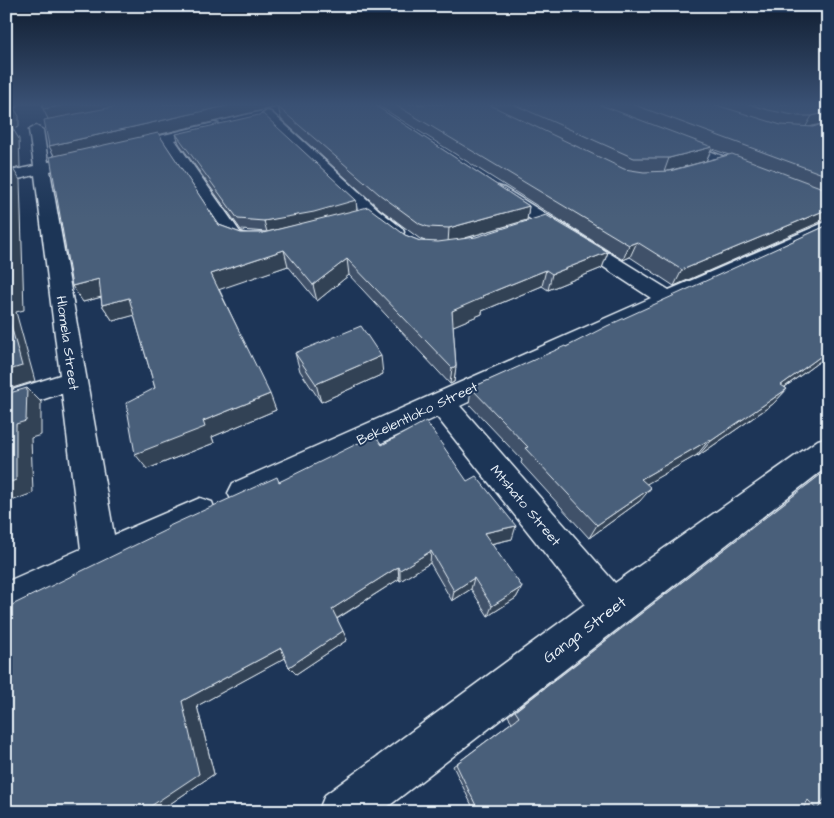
<svg xmlns="http://www.w3.org/2000/svg" width="834" height="818" font-family="'Architects Daughter',sans-serif">
  <rect width="100%" height="100%" fill="#1d3557"/>
  <filter id="ink" filterUnits="userSpaceOnUse"><feTurbulence type="fractalNoise" baseFrequency=".02" numOctaves="2"/><feDisplacementMap in="SourceGraphic" scale="10" xChannelSelector="R" yChannelSelector="G"/><feConvolveMatrix kernelMatrix="1 2 1 2 8 2 1 2 1" color-interpolation-filters="sRGB"/></filter>
  <g filter="url(#ink)">
    <g fill="none" stroke-linecap="round" stroke-linejoin="round">
      <defs>
        <path id="minor" d="M267 111 271 112 379 210 402 228 404 232 402 236 395 238 388 236 367 218 263 118 261 115Z
          M214 123 219 124 221 127 219 130 175 140 240 232 249 235 267 237 269 241 267 245 247 247 226 240 164 143 127 152 122 151 120 148 122 145Z
          M36 126 43 130 48 162 61 160 66 161 68 164 66 167 50 171 114 535 200 498 212 502 216 513 212 524 6 620V582L81 549 62 393 6 412V392L60 375 35 175 6 182V172L34 166 29 130Z
          M674 137 755 169 758 172 755 175H745L669 144 667 141 669 138Z
          M498 186 504 188 669 290 828 221V233L460 406 615 583 818 440 828 437V466L381 812H318L325 795 585 604 437 417 244 507 233 503 228 493 233 483 651 298 492 194 490 191 492 188Z"/>
        <path id="secondary" d="M6 104H18L16 107 6 109Z"/>
      </defs>
      <use href="#minor" stroke="#e8f1f8" stroke-width="3"/>
      <use href="#secondary" stroke="#e8f1f8" stroke-width="3"/>
      <use href="#minor" fill="#1d3557" fill-rule="evenodd"/>
      <use href="#secondary" fill="#1d3557" fill-rule="evenodd"/>
    </g>
    <path fill="#3f5169" stroke="#e8f1f8" fill-rule="evenodd" d="M42 104H373L529 206 527 220 462 239 608 252 602 268 548 290 542 286 482 311V314L453 326 456 366 454 382 450 384 349 275 317 301 288 266 219 289 276 410 212 437 214 443 147 469 155 388 134 315 113 321 102 305 101 297 83 302 54 156 49 146 48 119ZM278 107 281 119 380 209 420 239 425 241H420L405 235 357 210 356 200 176 134 179 143 241 230 266 232 263 233H241L219 225 159 135Z
      M376 104H828V122L809 127H813L828 122V220L674 286 630 257 623 260ZM712 149 729 155 668 171 706 161Z
      M828 225V366L820 361 785 387 787 389 773 404 698 456 697 455 646 484 640 501 589 538 521 463 522 460 469 404 471 388 566 347Z
      M295 353 383 374 321 402 300 371Z
      M382 445 467 481 512 539 491 544 522 587 516 598 488 616 471 589 452 601 430 563 400 581 399 579 337 619 347 640 296 674 289 667 285 658 197 706 214 774 158 812H6L279 482Z
      M828 469V812H812L810 809H803L801 812H475L453 766 512 722 508 716Z"/>
    <path fill="#334255" stroke="#e8f1f8" d="M71 104H138L49 121 43 109Z
      M235 104H296L267 109 56 159 49 146Z
      M12 105 19 116V127L13 129 19 139 20 167 13 169 20 180 24 310 16 312 35 381 6 390V117Z
      M828 112V122L805 128 812 116Z
      M712 147 706 161 664 172 669 158Z
      M356 200 357 211 267 232 264 221Z
      M529 206 527 220 448 243 449 228Z
      M828 209 827 219 674 286 682 270Z
      M637 242 630 257 623 260 629 245Z
      M284 250 288 266 218 290 211 274Z
      M608 252 602 268 548 290 552 274Z
      M347 259 349 275 317 301 313 285Z
      M546 270 542 286 482 311V314L451 327 452 311 482 296Z
      M99 279 109 295 83 302 72 286Z
      M129 298 139 314 113 321 102 305Z
      M828 351V353L820 361 767 400 781 385Z
      M381 356 383 374 321 402 316 384Z
      M456 366 454 382 450 384 452 368Z
      M27 388 41 402V435L31 438 33 493 6 503V484L16 424Z
      M787 389 773 404 698 456 711 441Z
      M270 394 276 410 212 437 214 443 147 469 135 454 203 421Z
      M709 440 697 455 631 493 641 479Z
      M651 488 640 501 589 538 597 525Z
      M516 526 512 539 481 546 484 533Z
      M431 551 430 563 400 581V570Z
      M398 567 399 579 336 619 332 609Z
      M474 578 471 589 452 601 454 591Z
      M522 587 516 598 488 616 492 606Z
      M343 631 347 640 296 674 289 667Z
      M281 648 289 656 197 706 214 774 158 812H142L182 701Z"/>
    <path fill="#495e7a" stroke="#e8f1f8" d="M42 104H71L43 109Z
      M129 104H235L49 146 44 120Z
      M292 104H373L529 206 449 228 428 227 420 224 379 194 278 107Z
      M394 104H488L624 169 644 172 670 171 732 154 828 190V209L682 270 637 242 629 245Z
      M513 104H598L712 147 669 158H634Z
      M632 104H713L781 125 813 127 828 122V176Z
      M749 104H828V112L812 116H798L768 110Z
      M12 105V116L6 117V106Z
      M263 114 356 200 314 212 264 221 238 219 176 134Z
      M12 127V154L6 156V128Z
      M158 133 219 225 241 233H263L368 207 405 235 420 241 438 242 476 237 546 215 608 252 552 274 546 270 482 296 484 297 452 311 456 366 452 368 347 259 313 285 284 250 211 274 270 394 203 421 205 427 135 454 126 403 155 388 129 298 102 305 99 279 72 286 50 157Z
      M12 167 11 296 6 297V169Z
      M828 225V351L781 385 787 389 711 441 709 440 641 479 651 488 597 525 525 448 528 447 471 388 565 346 566 347 607 326Z
      M6 307 22 366 6 371Z
      M361 326 381 356 316 384 295 353Z
      M27 388 26 421 16 424V480L6 484V394Z
      M426 421 467 481 476 476 516 526 484 533 522 587 492 606 474 578 454 591 431 551 400 570 398 567 332 609 343 631 289 667 281 648 182 701 199 774 142 812H6V611L10 609V606L168 529 167 527 277 477 279 482 375 435 382 445Z
      M828 469V796L827 795 817 810 808 800 801 812H479L456 764 519 717 515 711Z"/>
  </g>
  <linearGradient id="sky" x2="0" y2="1"><stop stop-color="#101d30"/><stop offset="0.48" stop-color="#3a5174"/><stop offset="1" stop-color="#3a5174" stop-opacity="0"/></linearGradient>
  <rect width="834" height="218" fill="url(#sky)"/>
  <g text-anchor="middle" stroke-width="4" stroke-linejoin="round" paint-order="stroke">
    <g font-size="14" fill="#e8f1f8" stroke="#1d3557">
      <text transform="translate(68 343) rotate(82)" y="5">Hlomela Street</text>
      <text transform="translate(417 413) rotate(-25)" y="5">Bekelentloko Street</text>
      <text transform="translate(526 505) rotate(50)" y="5">Mtshato Street</text>
    </g>
    <g font-size="16" fill="#e8f1f8" stroke="#1d3557">
      <text transform="translate(584 629) rotate(-37)" y="6">Ganga Street</text>
    </g>
  </g>
  <rect width="834" height="818" fill="none" stroke="#1d3557" stroke-width="25"/>
  <rect x="12" y="12" width="809" height="793" fill="none" stroke="#e8f1f8" stroke-width="2" filter="url(#ink)"/>
</svg>
